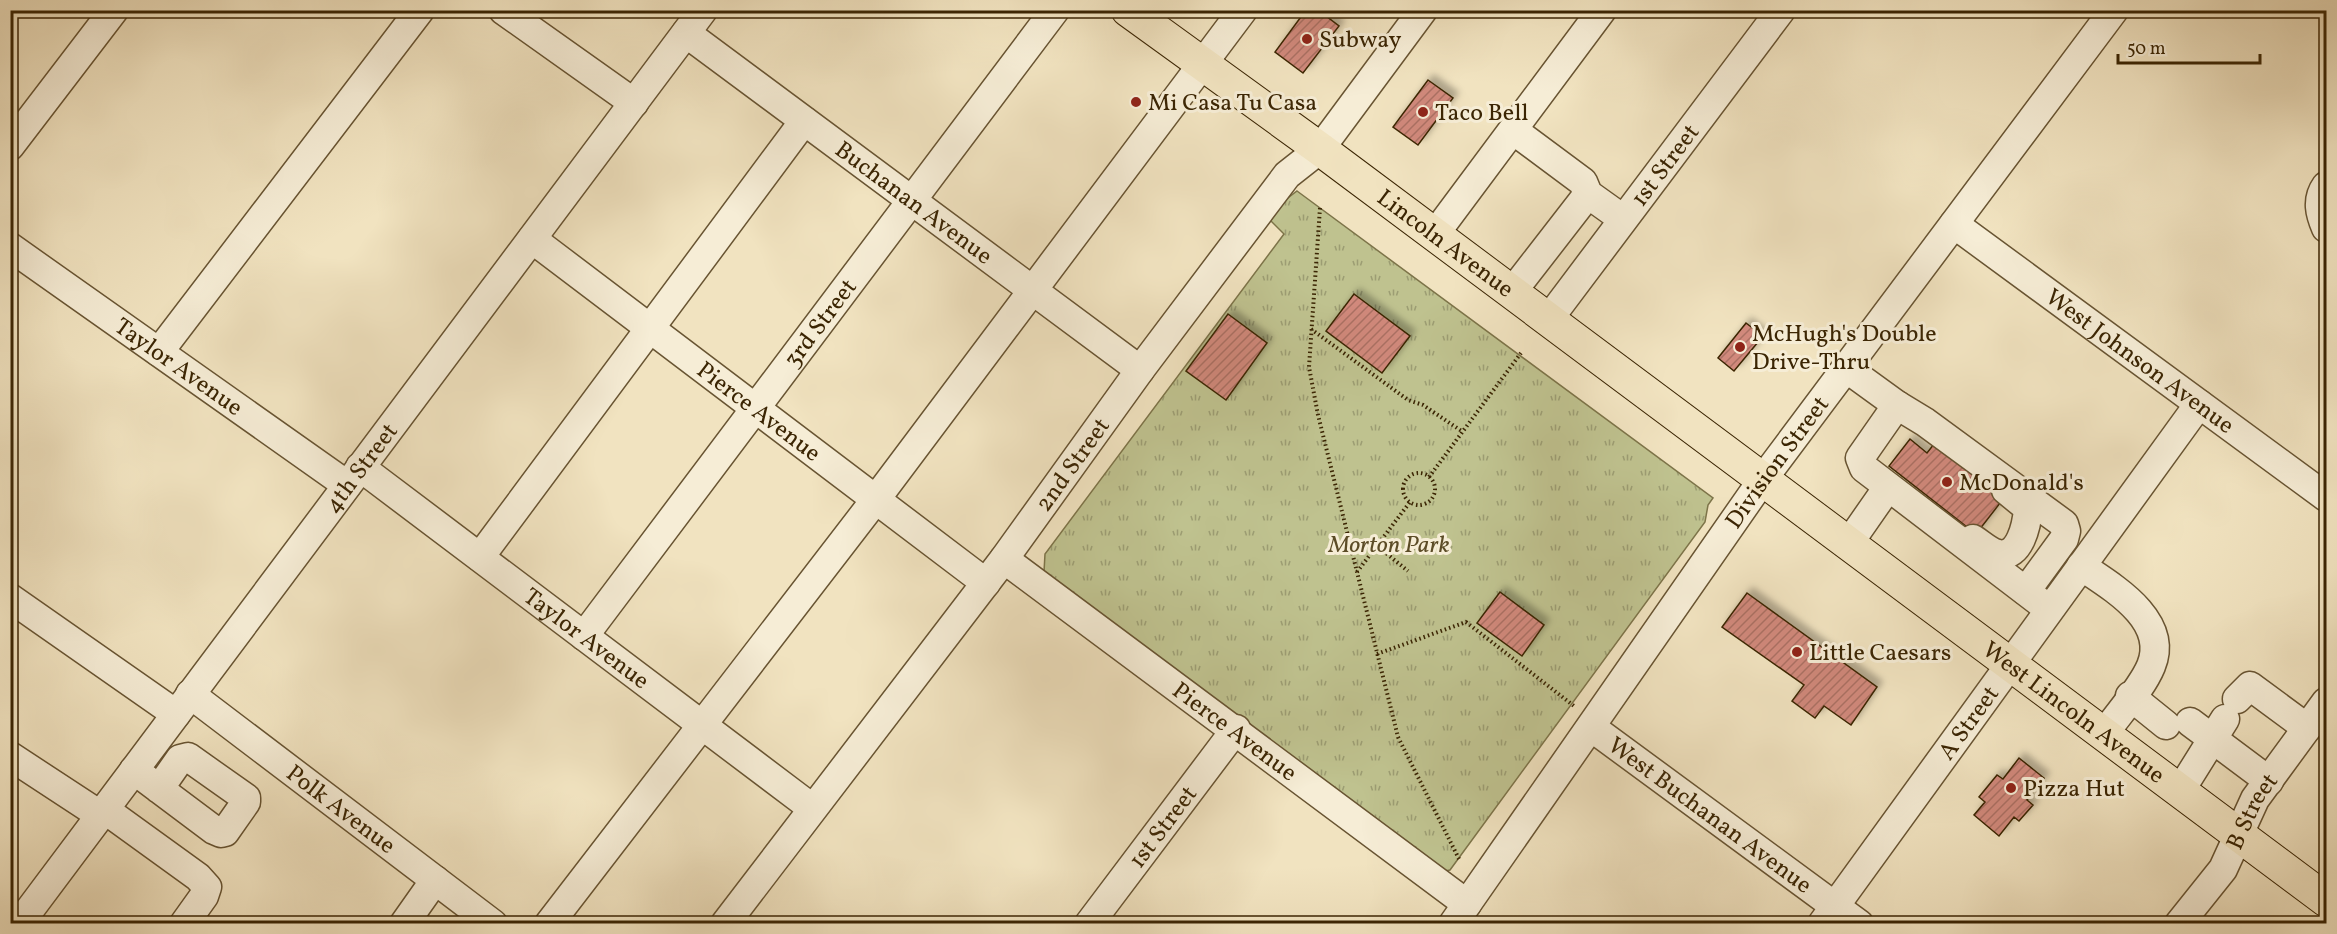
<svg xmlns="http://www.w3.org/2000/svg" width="2337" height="934" font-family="Vollkorn,serif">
  <defs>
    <pattern id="park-tufts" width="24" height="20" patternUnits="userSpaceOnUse" patternTransform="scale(1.5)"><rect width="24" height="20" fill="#bfc28f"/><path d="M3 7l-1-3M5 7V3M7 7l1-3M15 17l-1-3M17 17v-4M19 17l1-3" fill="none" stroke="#9c9d73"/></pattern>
    <pattern id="building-hatch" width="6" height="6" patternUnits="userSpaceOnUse" patternTransform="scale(1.5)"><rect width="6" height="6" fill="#d1897c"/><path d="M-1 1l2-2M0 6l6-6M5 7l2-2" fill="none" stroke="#ab7063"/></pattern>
    <filter id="shadow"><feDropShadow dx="5.5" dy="-5.5" stdDeviation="3" flood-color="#0004"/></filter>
  </defs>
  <rect width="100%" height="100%" fill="#f1e3c0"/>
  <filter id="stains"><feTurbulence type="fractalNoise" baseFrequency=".00333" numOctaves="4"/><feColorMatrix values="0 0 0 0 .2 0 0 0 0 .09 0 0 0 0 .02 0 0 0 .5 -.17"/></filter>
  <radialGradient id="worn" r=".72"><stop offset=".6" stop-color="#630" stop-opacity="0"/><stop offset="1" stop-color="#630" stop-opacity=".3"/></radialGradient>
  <path fill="url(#park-tufts)" stroke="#7d7449" stroke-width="1.5" d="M1297 191 1713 498 1708 505 1705 522 1450 870 1441 872 1044 572 1045 554 1284 234 1269 219 1280 204Z"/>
  <path fill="url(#building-hatch)" stroke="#3b2503" stroke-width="1.5" filter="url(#shadow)" d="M1306 10H1318L1339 26 1303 73 1275 52Z
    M1428 80 1453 98 1418 145 1393 127Z
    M1354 294 1410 336 1382 373 1326 331Z
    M1228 314 1267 343 1226 400 1186 371Z
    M1746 323 1763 336 1734 371 1718 358Z
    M1910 439 1927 453 1934 444 2004 498 1976 534 1889 466Z
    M1500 592 1544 625 1522 656 1477 623Z
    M1747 593 1877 687 1851 725 1824 706 1815 718 1792 701 1804 685 1722 627Z
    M2019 758 2044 778 2027 800 2033 805 2019 821 2014 817 1999 836 1974 815 1985 802 1979 797 1997 775 2003 779Z"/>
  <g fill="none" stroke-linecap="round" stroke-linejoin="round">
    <defs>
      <g id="minor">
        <path d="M503 10 634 103"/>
        <path id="s1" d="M686 33 1140 370"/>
        <path d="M1513 130 1583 182 1588 194 1623 219"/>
        <path d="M10 146 114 10"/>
        <path d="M2326 186C2316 200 2320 214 2326 228"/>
        <path id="s2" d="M1954 224 2326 497"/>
        <path d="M1435 234 1602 10"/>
        <path id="s3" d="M532 239 986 583"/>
        <path id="s4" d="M10 247 347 485"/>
        <path d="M1512 292 1588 194"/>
        <path id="s5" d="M1548 320 1781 10"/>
        <path d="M159 352 420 10"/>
        <path d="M1846 368 1897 405 1925 422 2064 524 2066 531 2064 539 2026 591"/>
        <path d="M1897 405 1860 458 1864 468 2041 603"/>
        <path id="s6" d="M360 467 812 808"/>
        <path d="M1973 539C1981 544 1989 552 1998 554 2020 559 2027 524 2028 508L2006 490"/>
        <path d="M1849 543 1888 487"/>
        <path d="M480 557 804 121"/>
        <path id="s7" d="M1004 559 1467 904"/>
        <path d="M2081 566C2112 587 2170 620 2151 666 2142 688 2118 714 2104 734"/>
        <path d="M10 598 176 714"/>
        <path id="s8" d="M584 636 1055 10"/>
        <path id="s9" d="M190 694 493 924"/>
        <path d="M2130 696 2166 725"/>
        <path d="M2237 699 2250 686 2307 728"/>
        <path d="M2190 722 2269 781"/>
        <path id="s10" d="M1591 727 1859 924"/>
        <path d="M10 756 100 815"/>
        <path d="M134 770 214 830 221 833 225 832 246 802V798L188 757 180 759 159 789"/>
        <path d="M2180 791 2225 719"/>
        <path d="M104 809 198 877 207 887 204 896 184 924"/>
        <path id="s11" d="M19 924 703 10"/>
        <path d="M404 924 435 880"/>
        <path d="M549 924 876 499 1243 10"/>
        <path id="s12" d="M725 924 1004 559 1140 370 1287 175 1320 149 1423 10"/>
        <path id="s13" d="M1089 924 1236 729"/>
        <path id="s14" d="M1453 924 1763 479 2114 10"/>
        <path id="s15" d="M1822 924 2199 404"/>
        <path id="s16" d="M2179 924 2223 869 2255 799 2326 702"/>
      </g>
      <g id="major">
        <path id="s17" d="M1128 10 1320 149 2326 900"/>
      </g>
    </defs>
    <use href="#minor" stroke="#685432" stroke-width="31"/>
    <use href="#major" stroke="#3b2503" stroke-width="35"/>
    <path stroke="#3b2503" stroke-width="4" stroke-dasharray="1.5 3" stroke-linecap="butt" d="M1320 208 1309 367 1318 415 1398 737 1459 859
      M1311 329 1408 400 1423 405 1463 432
      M1403 489a16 16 0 1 1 32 0a16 16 0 1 1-32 0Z
      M1429 477 1521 353
      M1376 545 1408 571
      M1357 572 1410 502
      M1377 654 1466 622 1574 706"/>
    <use href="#minor" stroke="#f6edd6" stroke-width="28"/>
    <use href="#major" stroke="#f1e3c0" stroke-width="33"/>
  </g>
  <g fill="#8f2418" stroke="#f6edd6" stroke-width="2">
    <circle cx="1307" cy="39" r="6"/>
    <circle cx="1136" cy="102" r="6"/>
    <circle cx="1423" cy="112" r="6"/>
    <circle cx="1740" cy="347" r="6"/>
    <circle cx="1947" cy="482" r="6"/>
    <circle cx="1797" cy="652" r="6"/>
    <circle cx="2011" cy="788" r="6"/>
  </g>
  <g text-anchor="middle" stroke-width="6" stroke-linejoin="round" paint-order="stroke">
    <g font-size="24" fill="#3b2503" stroke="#f6edd6" text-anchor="start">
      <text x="1319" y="47">Subway</text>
      <text x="1148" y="110">Mi Casa Tu Casa</text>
      <text x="1435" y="120">Taco Bell</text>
      <text x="1752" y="341">McHugh's Double<tspan x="1752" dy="28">Drive-Thru</tspan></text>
      <text x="1959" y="490">McDonald's</text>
      <text x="1809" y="660">Little Caesars</text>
      <text x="2023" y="796">Pizza Hut</text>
    </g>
    <g font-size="24" fill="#3b2503" stroke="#f6edd6">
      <text dy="8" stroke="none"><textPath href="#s5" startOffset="194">1st Street</textPath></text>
      <text dy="8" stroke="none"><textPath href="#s1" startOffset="284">Buchanan Avenue</textPath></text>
      <text dy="8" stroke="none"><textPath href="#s17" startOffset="394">Lincoln Avenue</textPath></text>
      <text dy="8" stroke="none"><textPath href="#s8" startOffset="392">3rd Street</textPath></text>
      <text dy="8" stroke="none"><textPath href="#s2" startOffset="231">West Johnson Avenue</textPath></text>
      <text dy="8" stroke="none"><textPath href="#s4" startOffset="207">Taylor Avenue</textPath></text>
      <text dy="8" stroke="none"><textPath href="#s3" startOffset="285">Pierce Avenue</textPath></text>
      <text dy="8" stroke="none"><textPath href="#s14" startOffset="564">Division Street</textPath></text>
      <text dy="8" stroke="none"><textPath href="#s12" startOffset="576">2nd Street</textPath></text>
      <text dy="8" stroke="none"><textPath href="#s11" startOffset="570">4th Street</textPath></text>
      <text dy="8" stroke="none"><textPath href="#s6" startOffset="284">Taylor Avenue</textPath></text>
      <text dy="8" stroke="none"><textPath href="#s17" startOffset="1178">West Lincoln Avenue</textPath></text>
      <text dy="8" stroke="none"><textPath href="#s15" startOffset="249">A Street</textPath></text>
      <text dy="8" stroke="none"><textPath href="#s7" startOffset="288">Pierce Avenue</textPath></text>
      <text dy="8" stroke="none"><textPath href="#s9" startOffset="190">Polk Avenue</textPath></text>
      <text dy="8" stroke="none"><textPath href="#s16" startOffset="135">B Street</textPath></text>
      <text dy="8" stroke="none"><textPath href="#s10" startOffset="148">West Buchanan Avenue</textPath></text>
      <text dy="8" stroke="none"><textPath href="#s13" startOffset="122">1st Street</textPath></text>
    </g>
    <g font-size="24" font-style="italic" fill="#5c4c26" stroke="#f6edd6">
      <text x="1389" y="552">Morton Park</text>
    </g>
  </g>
  <rect width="2337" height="934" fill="none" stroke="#f1e3c0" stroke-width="36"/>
  <rect x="12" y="12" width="2313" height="910" fill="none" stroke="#3b2503" stroke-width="3"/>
  <rect x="18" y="18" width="2301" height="898" fill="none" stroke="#3b2503" stroke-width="1.5"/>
  <path d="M2118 54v9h142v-9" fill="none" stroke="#3b2503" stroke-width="3"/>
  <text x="2127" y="54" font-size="18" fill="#3b2503" stroke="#f6edd6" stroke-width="4.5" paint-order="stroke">50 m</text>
  <rect width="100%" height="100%" filter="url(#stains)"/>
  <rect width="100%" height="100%" fill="url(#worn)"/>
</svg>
